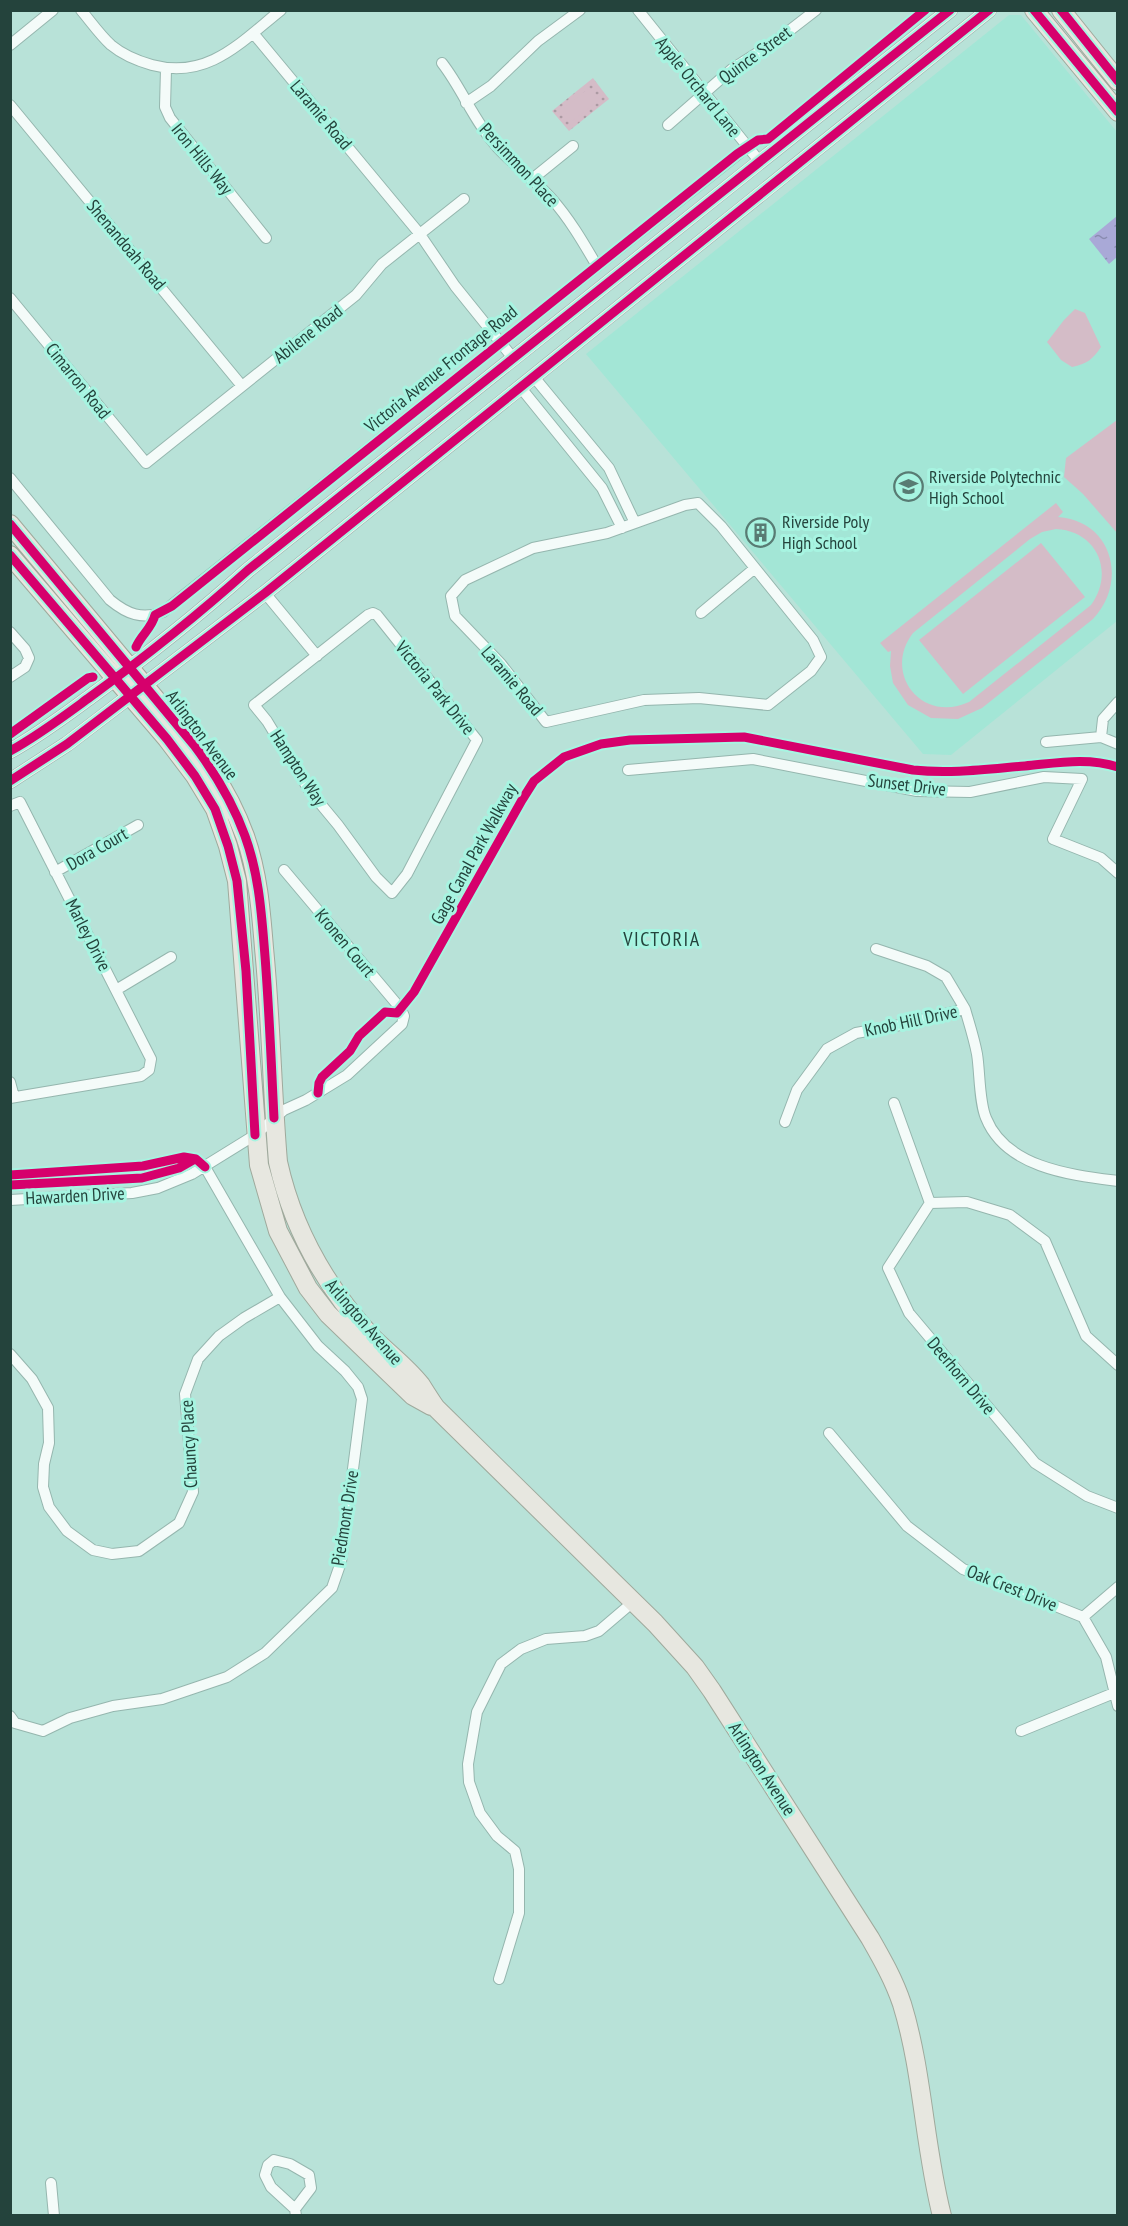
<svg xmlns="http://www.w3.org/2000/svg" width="1128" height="2226" font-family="'PT Sans Narrow',sans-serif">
  <defs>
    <pattern id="park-dots" width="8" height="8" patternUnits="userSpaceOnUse" patternTransform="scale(1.5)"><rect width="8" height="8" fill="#d4bcc7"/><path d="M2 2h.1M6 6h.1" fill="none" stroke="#ac9aa3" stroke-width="1.8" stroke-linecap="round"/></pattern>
    <pattern id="water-ripples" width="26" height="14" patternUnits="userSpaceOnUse" patternTransform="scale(1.5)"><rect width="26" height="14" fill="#a9a9d7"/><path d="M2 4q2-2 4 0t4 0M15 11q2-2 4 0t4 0" fill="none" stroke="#898bb0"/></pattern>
  </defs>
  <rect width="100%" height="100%" fill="#b8e2d8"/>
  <path fill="#a3e6d6" d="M1009 15H1021L1117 132V621L951 755 923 754 586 354Z"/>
  <path fill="url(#park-dots)" d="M593 78 609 99 569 131 552 111Z"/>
  <path fill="#d4bcc7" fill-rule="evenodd" d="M589 88 599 100 572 121 563 109Z
    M1075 309 1085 313 1101 347C1093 359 1087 364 1072 367L1061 360 1047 342 1064 320Z
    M1117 420V533L1083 494 1064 477 1066 458Z
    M1056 503 1063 512 1058 517C1113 521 1128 582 1093 619L982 708 958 719 931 718 908 705 893 683 890 666 891 651 888 652 880 643ZM1056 529C1097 531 1115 572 1091 605L969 702C922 724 882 673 913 633L1030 539 1042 532Z
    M1041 543 1085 597 963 694 919 640Z"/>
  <path fill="url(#water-ripples)" d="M1117 216V257L1109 264 1089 239Z"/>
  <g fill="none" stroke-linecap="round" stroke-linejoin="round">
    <path stroke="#a9a9d7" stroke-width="3" d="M10 1179 136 1172 177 1163"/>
    <defs>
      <path id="minor" d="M81 10C91 22 100 35 111 45 123 55 138 61 152 65 208 80 241 42 281 10
        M638 10 760 162
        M253 33 419 233 455 286 513 358
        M10 45 53 10
        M442 63C463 90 473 120 497 147 513 165 534 179 551 198 569 218 583 242 597 266
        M166 69 165 107 170 118 266 238
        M466 103 491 86 538 41 580 10
        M10 105 242 386
        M668 125 732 69 776 41 816 10
        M531 180 573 146
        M10 298 146 463 356 295 382 264 464 199
        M534 377 609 468 635 523
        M521 388 602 488 622 528
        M10 478 110 600C127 614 142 620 163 612L747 147
        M698 503 721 526 813 640 821 657 811 671 768 705 699 698 644 700 546 722 501 664 455 616 451 596 465 580 533 548 607 533 685 505Z
        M265 593 317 656
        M373 613 377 615 477 740 407 874 392 893 376 877 338 825 309 790 267 721 254 705 368 615Z
        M701 613 755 568
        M10 632 25 649 29 658 25 667 10 677
        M1101 737 1103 719 1118 702
        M1046 742 1101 737 1118 744
        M628 770 753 759 917 791 970 792 1044 777 1082 779 1053 839 1101 858 1118 873
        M10 806 20 802 151 1059 149 1070 141 1076 10 1098
        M55 872 138 825
        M876 949 927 966 946 977 965 1009
        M116 990 171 957
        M10 1082 14 1097
        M894 1103 930 1203 967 1202 1010 1215 1045 1241 1086 1336 1118 1365
        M785 1122 797 1090 827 1049 856 1033 900 1025 965 1009C969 1023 974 1038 977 1054 980 1072 979 1102 986 1118 1006 1168 1071 1175 1118 1181
        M10 1200 132 1193 158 1188 192 1174 255 1135 284 1110 306 1100 347 1075 402 1024 404 1016 401 1009 284 870
        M930 1203 888 1268 909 1313 1035 1463 1087 1496 1118 1508
        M10 1354 32 1379 48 1408 49 1443 44 1464 43 1487 49 1507 67 1531 93 1550 112 1554 139 1551 179 1523 193 1492 185 1394 198 1359 219 1336 244 1318 280 1297
        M829 1433 907 1526 963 1569 1083 1617 1106 1657 1118 1706
        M1083 1617 1118 1587
        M10 1716 15 1723 43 1731 70 1718 113 1706 162 1699 227 1677 265 1653 332 1588 341 1562 362 1399 358 1387 345 1371 318 1346 280 1297 205 1167
        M1021 1731 1114 1693
        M499 1979 519 1913V1869L515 1851 497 1836 480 1813 469 1782 468 1764 477 1712 501 1664 521 1649 546 1639 585 1636 599 1631 633 1602
        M51 2183 54 2216
        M295 2209 311 2188 309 2175 290 2164 274 2160 268 2165 265 2175 271 2187 295 2209 296 2216"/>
      <path id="secondary" d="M10 751C39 735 64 716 90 697 145 657 198 615 248 570L950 10
        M10 781 67 744 265 593 989 10"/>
      <path id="primary" d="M1034 10 1118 112
        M1061 10 1118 81
        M10 524 194 745C215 773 233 803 245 836 258 873 261 910 264 948 271 1019 272 1091 278 1162 293 1230 325 1286 372 1337 388 1353 407 1367 421 1385 426 1393 431 1401 436 1408L655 1623 695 1667 712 1691 870 1938C882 1959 894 1980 902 2004 923 2072 924 2146 942 2216
        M10 555 167 739 195 776 215 809 228 846 237 881 259 1165 278 1231 308 1288 328 1314 413 1396 431 1406"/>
    </defs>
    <use href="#minor" stroke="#95b6ae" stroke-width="12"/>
    <use href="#secondary" stroke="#95b6ae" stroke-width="16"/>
    <use href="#primary" stroke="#9fa99c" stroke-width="20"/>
    <use href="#minor" stroke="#f4fbf9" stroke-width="10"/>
    <use href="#secondary" stroke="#eef1ec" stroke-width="15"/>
    <use href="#primary" stroke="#e7e7e0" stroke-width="18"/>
    <defs>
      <path id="cycleway" d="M1034 10 1118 112
        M1061 10 1118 81
        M10 524 194 745C215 773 233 803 245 836 258 872 261 907 264 944 269 1002 271 1060 274 1118
        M10 555 167 739 195 776 215 809 228 846 237 881 246 971 255 1135
        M136 647C141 635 152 628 155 615L172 606 737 154 758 140 768 139 925 10
        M10 734 88 678 93 677
        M10 751C39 735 64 716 90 697 145 657 198 615 248 570L950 10
        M10 781 67 744 265 593 989 10
        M318 1093 319 1083 322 1077 350 1051 359 1036 385 1012 397 1013 414 992 522 800 534 781 564 757 601 744 630 740 744 737 913 770C951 774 988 769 1025 766 1057 763 1087 757 1118 767
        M10 1175 143 1166 184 1157 196 1159 205 1167
        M10 1185 142 1178 179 1168 193 1160"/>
    </defs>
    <use href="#cycleway" stroke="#a7f4e1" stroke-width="13"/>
    <use href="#cycleway" stroke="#d6006c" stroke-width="9"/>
  </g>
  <defs>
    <symbol id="school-ring" viewBox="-11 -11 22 22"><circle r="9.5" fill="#a7f4e1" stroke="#587b73" stroke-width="1.5"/><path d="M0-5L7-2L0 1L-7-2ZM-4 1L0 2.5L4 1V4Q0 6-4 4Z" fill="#587b73"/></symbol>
    <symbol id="building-ring" viewBox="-11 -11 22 22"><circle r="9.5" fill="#a7f4e1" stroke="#587b73" stroke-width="1.5"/><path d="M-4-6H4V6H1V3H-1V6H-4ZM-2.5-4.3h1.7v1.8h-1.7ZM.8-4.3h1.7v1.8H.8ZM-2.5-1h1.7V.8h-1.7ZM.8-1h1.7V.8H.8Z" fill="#587b73"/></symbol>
  </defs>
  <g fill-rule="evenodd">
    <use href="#school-ring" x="892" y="470" width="33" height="33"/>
    <use href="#building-ring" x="744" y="516" width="33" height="33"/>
  </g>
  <g text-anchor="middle" stroke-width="6" stroke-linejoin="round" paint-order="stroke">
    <g font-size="18" fill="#24433c" stroke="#a7f4e1">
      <text transform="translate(755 55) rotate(-36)" y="6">Quince Street</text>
      <text transform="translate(698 87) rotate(51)" y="6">Apple Orchard Lane</text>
      <text transform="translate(321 115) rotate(50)" y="6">Laramie Road</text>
      <text transform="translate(202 159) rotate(51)" y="6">Iron Hills Way</text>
      <text transform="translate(519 165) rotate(47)" y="6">Persimmon Place</text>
      <text transform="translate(126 245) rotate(50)" y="6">Shenandoah Road</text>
      <text transform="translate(308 334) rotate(-38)" y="6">Abilene Road</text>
      <text transform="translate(441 369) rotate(-39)" y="6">Victoria Avenue Frontage Road</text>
      <text transform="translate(78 381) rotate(51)" y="6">Cimarron Road</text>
      <text transform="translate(512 681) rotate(50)" y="6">Laramie Road</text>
      <text transform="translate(435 688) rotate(51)" y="6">Victoria Park Drive</text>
      <text transform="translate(202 735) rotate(53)" y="6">Arlington Avenue</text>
      <text transform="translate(298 768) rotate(57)" y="6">Hampton Way</text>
      <text transform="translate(907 785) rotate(7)" y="6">Sunset Drive</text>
      <text transform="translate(97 849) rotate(-30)" y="6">Dora Court</text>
      <text transform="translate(474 854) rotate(-61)" y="6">Gage Canal Park Walkway</text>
      <text transform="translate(88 935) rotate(63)" y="6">Marley Drive</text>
      <text transform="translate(345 943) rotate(50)" y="6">Kronen Court</text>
      <text transform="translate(911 1021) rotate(-12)" y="6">Knob Hill Drive</text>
      <text transform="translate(75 1196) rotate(-3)" y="6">Hawarden Drive</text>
      <text transform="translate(364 1322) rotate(49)" y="6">Arlington Avenue</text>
      <text transform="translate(961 1376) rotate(50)" y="6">Deerhorn Drive</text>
      <text transform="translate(189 1444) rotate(-93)" y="6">Chauncy Place</text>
      <text transform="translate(345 1518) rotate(-81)" y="6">Piedmont Drive</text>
      <text transform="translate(1012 1588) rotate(22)" y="6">Oak Crest Drive</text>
      <text transform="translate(762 1769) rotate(57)" y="6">Arlington Avenue</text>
    </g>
    <g font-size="18" fill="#24433c" stroke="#a7f4e1" text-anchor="start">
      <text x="929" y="483">Riverside Polytechnic<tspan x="929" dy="21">High School</tspan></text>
      <text x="782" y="528">Riverside Poly<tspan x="782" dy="21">High School</tspan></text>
    </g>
    <g font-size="20" letter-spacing="1.5" fill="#24433c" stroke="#a7f4e1">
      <text x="662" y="946">VICTORIA</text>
    </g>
  </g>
  <rect width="1128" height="2226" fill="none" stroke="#24433c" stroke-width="24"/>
</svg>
